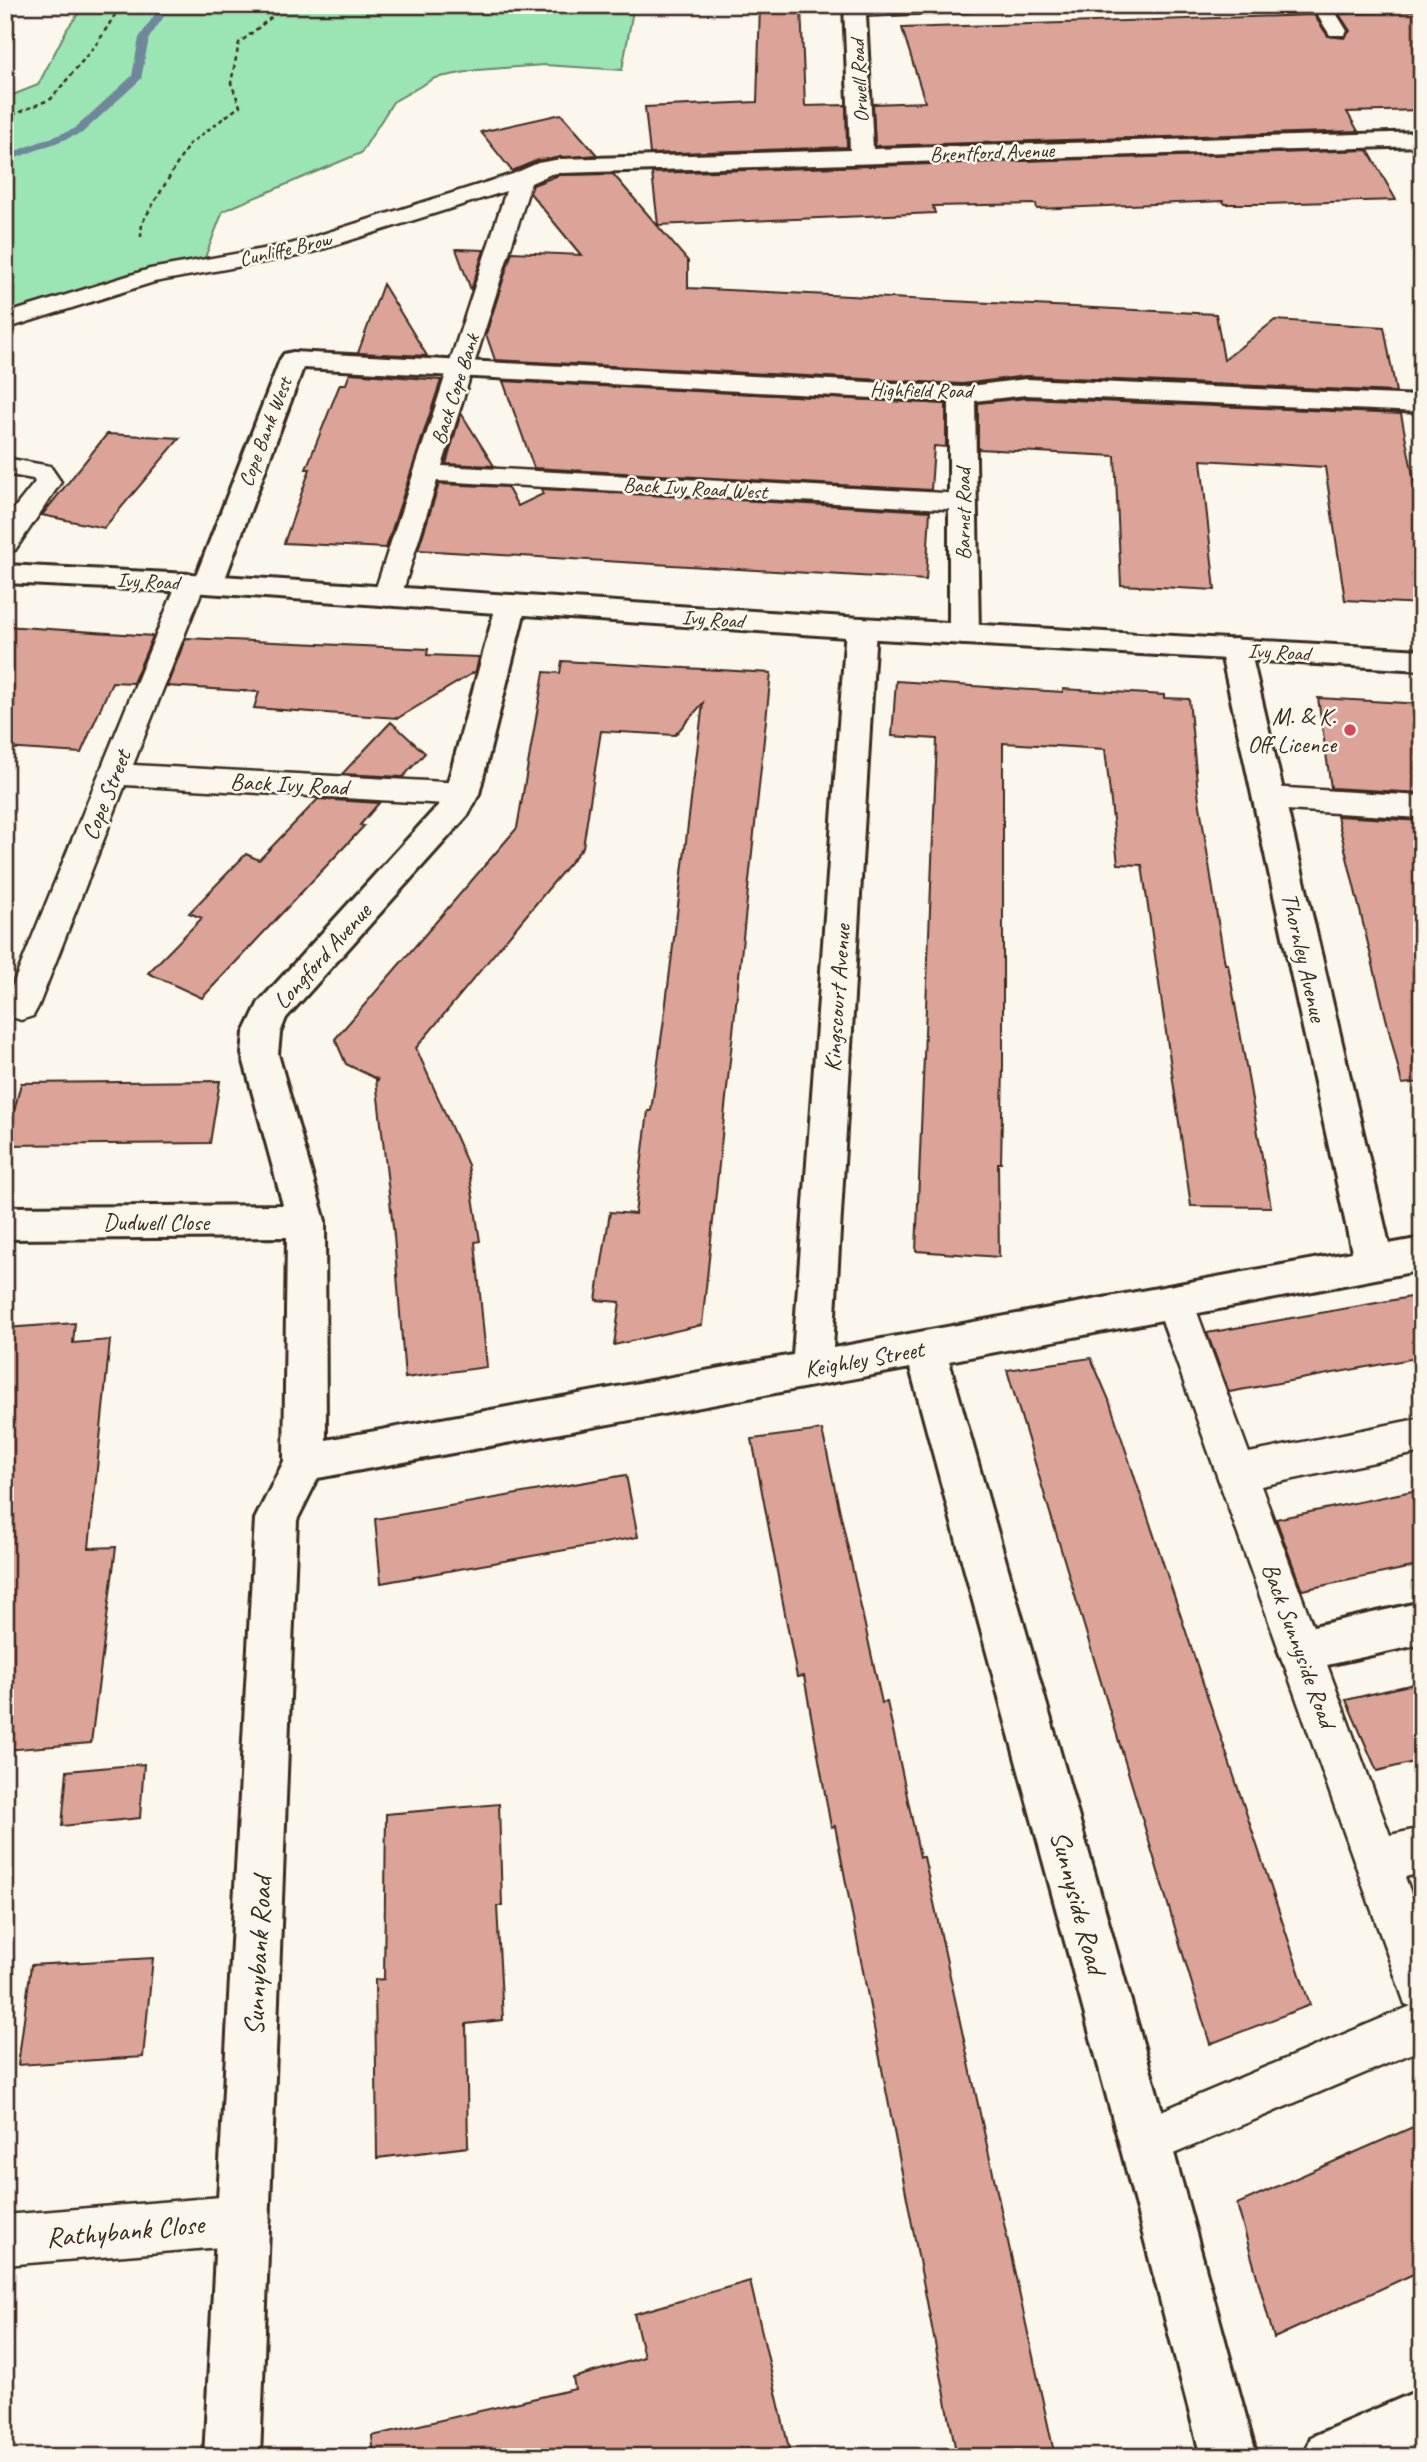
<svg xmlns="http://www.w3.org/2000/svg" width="1427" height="2462" font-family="Caveat,sans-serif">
  <rect width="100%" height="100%" fill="#fbf7ec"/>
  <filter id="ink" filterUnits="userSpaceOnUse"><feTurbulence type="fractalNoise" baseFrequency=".0143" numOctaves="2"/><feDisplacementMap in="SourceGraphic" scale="14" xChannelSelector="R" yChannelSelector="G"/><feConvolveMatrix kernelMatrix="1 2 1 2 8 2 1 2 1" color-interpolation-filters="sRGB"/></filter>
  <g filter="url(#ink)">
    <path fill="#9be4b3" stroke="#6b8768" stroke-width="2" d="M85 5H634L622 70 544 65 477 70 435 78 393 102 361 153 223 211 204 260 158 267 5 316V98L38 85 67 29Z"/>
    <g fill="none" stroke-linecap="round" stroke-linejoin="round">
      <path fill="#6f869b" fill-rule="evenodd" d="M161 5H172L149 38 141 79 82 133 5 162V155L74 129 132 76 139 38Z"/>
    </g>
    <path fill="#dca398" stroke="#3b2a1e" stroke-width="2" d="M760 5H801L805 106 846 105 847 147 650 154 645 107 757 102Z
      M1422 10V110L1347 112 1358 131 875 146 873 104 925 102 902 28 1314 15 1328 36 1344 38 1350 31 1339 14Z
      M561 114 597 155 538 160 512 171 481 132Z
      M1368 150 1396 200 1265 204H1225L1223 201 1037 209 1036 204 933 206 935 213 658 225 652 173Z
      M613 174 688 261V288L1216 314 1224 360 1275 320 1384 327 1396 392 1026 376 962 384 495 360 486 334 512 252 581 255 530 193 533 185 559 175Z
      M456 249 484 250 471 290Z
      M383 284 415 336 427 356 358 353Z
      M350 373 441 380 386 548 284 543 310 469H306L340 384H346Z
      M503 381 946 404V447L934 446 931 490 534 468Z
      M1026 398 1401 414 1422 522V604L1345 600 1325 467 1201 460 1215 590 1121 585 1115 456 978 449V403Z
      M461 413 494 466 446 464Z
      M107 434 180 438 104 528 42 515Z
      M439 484 507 487 518 506 543 494 541 489 930 511 926 580 418 550Z
      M5 626 153 636 133 683 112 682 81 753 5 748Z
      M186 638 428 649 427 655 479 657 476 671 398 718 254 708 259 692 167 686Z
      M562 661 771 673 702 1325 614 1345 620 1302 596 1300 610 1212 635 1214 648 1111H651L664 1019 703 703 675 735 601 731 583 847 416 1048 468 1165 480 1241 475 1242 487 1367 405 1378 394 1236 376 1080H379L346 1064 335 1039 517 828 544 672 560 673Z
      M896 681 1063 692V689L1164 695V698L1189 699 1198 793 1217 916 1225 964H1228L1271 1207 1191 1206 1142 865 1118 864 1105 749 1003 743V1066L1001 1163H998L999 1257 916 1251 937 739 892 736Z
      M1318 698 1422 704V793L1331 788Z
      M391 722 425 753 403 777 342 774Z
      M318 799 379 803 360 825 364 826 202 998 148 973 202 918 189 913 246 854 259 860Z
      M1337 816 1422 821V1082L1402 1084Z
      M220 1081 210 1143 6 1145 21 1083Z
      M1422 1295V1357L1229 1392 1207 1333Z
      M75 1323 73 1343 110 1340 89 1548 116 1547 91 1743 5 1750V1328Z
      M1091 1358 1109 1400 1310 2005 1210 2044 1007 1370Z
      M822 1430 882 1703 887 1702 920 1857H924L1055 2457H957L835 1826 831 1827 804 1676 797 1677 752 1439Z
      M626 1475 638 1537 381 1583 375 1519Z
      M1422 1489V1565L1302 1590 1276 1519Z
      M1422 1682V1760L1377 1771 1346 1700Z
      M144 1764 140 1818 62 1826 67 1771Z
      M499 1804 502 1906H497L503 2020 466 2024 468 2147 377 2158 375 1980 384 1979 386 1814Z
      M153 1958 143 2057 18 2065 31 1965Z
      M1422 2123V2270L1274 2338 1237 2204Z
      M750 2281 791 2457H374L372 2436 575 2389 573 2378 644 2357 634 2314Z"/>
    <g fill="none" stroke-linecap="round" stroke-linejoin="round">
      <defs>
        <path id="service" d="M1311 5H1331L1347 31 1344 35H1330Z
          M561 159 569 161 572 166 569 171 551 174 531 183 442 466 963 494 973 496 976 502 973 508 963 510 437 481 401 597 397 603 387 606 377 603 373 597 506 191 303 255 154 282 5 329V314L150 269 291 244 513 174 538 163Z
          M5 458 50 466 61 482 15 550 5 552V520L35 482 33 479 5 474Z
          M191 574 201 577 205 583 133 765 463 783 474 786 478 794 474 802 463 805 125 785 38 1007 33 1016 21 1020 9 1016 5 1004 177 583 181 577Z
          M1269 787 1422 796V818L1269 809 1258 806 1254 798 1258 790Z
          M1175 1288 1188 1293 1194 1304 1249 1453 1422 1418V1452L1261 1486 1390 1835 1422 1828V1873L1405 1877 1422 1923V2049L1145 2166 1128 2159 1121 2142 1128 2125 1411 2006 1405 2004 1399 1987 1156 1304 1162 1293Z
          M245 2195 263 2202 270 2220 263 2238 245 2245 5 2265V2215Z"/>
        <path id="minor" d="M844 5H975L973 10 965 11 866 15 873 149 1422 132V146L561 173 553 171 549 166 553 161 561 159 850 150Z
          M293 352 962 387 1026 379 1422 396V412L1026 395 975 401 979 634 975 641 964 644 953 641 949 634V402L303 368 223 584 218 590 208 593 198 590 193 584 280 360 284 354Z
          M511 597 522 599 526 606 479 794 468 815 286 1018 280 1033 278 1054 325 1221 326 1440 793 1355 846 628 850 621 861 618 872 621 876 628 833 1348 1352 1252 1220 649 1224 642 1235 639 1246 642 1250 649 1389 1244 1422 1238V1270L949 1361 1171 2142 1257 2457H1201L1119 2142 910 1368 318 1478 297 1520 260 2457H204L255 1519 284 1461 287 1237 5 1239V1207L283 1205 242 1054 244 1033 259 1002 443 800 496 606 500 599Z
          M1422 1602V1644L1300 1671 1284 1665 1278 1650 1284 1635 1300 1629Z
          M1422 2389V2444L1395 2457H1303L1311 2437Z"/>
        <path id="tertiary" d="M5 565 191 574 861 618 1422 650V670L861 638 191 592 5 583Z"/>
      </defs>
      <use href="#service" stroke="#3b2a1e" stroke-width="5"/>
      <use href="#minor" stroke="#3b2a1e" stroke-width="6"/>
      <use href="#tertiary" stroke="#3b2a1e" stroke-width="6"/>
      <path stroke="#3b2a1e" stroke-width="2.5" stroke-dasharray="4.5 3.5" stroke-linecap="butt" d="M5 118 51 99 98 42 121 5
        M141 237 142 223 189 144 240 106 231 83 239 43 287 5"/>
      <use href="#service" fill="#fbf7ec" fill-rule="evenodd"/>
      <use href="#minor" fill="#fbf7ec" fill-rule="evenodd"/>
      <use href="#tertiary" fill="#fbf7ec" fill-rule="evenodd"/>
    </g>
  </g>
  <circle fill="#d1495b" stroke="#fbf7ec" stroke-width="2.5" cx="1350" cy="730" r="7"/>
  <g text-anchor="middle" stroke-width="5" stroke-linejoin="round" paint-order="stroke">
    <g font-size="21" fill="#3b2a1e" stroke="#fbf7ec">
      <text transform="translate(859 81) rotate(-93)" y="7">Orwell Road</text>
      <text transform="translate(992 152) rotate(-2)" y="7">Brentford Avenue</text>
      <text transform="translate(285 249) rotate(-13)" y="7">Cunliffe Brow</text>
      <text transform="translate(455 389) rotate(-72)" y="7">Back Cope Bank</text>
      <text transform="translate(921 390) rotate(1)" y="7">Highfield Road</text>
      <text transform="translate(265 432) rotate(-69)" y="7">Cope Bank West</text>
      <text transform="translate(695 488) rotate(3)" y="7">Back Ivy Road West</text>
      <text transform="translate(963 514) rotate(-90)" y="7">Barnet Road</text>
      <text transform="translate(148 581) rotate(3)" y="7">Ivy Road</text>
      <text transform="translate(713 619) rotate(4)" y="7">Ivy Road</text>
      <text transform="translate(1279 652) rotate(3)" y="7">Ivy Road</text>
    </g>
    <g font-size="24" fill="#3b2a1e" stroke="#fbf7ec" text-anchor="end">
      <text x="1336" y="724">M. &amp; K.<tspan x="1336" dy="28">Off Licence</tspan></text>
    </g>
    <g font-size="24" fill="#3b2a1e" stroke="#fbf7ec">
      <text transform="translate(289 784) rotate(3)" y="8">Back Ivy Road</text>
      <text transform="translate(106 795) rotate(-68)" y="8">Cope Street</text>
      <text transform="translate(322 956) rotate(-48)" y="8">Longford Avenue</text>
      <text transform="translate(1304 957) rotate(77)" y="8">Thornley Avenue</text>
      <text transform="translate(837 998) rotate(-86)" y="8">Kingscourt Avenue</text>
      <text x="156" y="1230">Dudwell Close</text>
      <text transform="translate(864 1359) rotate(-10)" y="8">Keighley Street</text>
      <text transform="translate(1299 1645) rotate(70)" y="8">Back Sunnyside Road</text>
    </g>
    <g font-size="28" fill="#3b2a1e" stroke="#fbf7ec">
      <text transform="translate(1079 1902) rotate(75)" y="10">Sunnyside Road</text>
      <text transform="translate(257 1956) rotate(-87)" y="10">Sunnybank Road</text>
      <text transform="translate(125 2230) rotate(-5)" y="10">Rathybank Close</text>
    </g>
  </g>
  <rect width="1427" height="2462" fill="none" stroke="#fbf7ec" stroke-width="28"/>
  <rect x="14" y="14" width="1399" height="2434" fill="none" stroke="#3b2a1e" stroke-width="2.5" filter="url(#ink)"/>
</svg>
